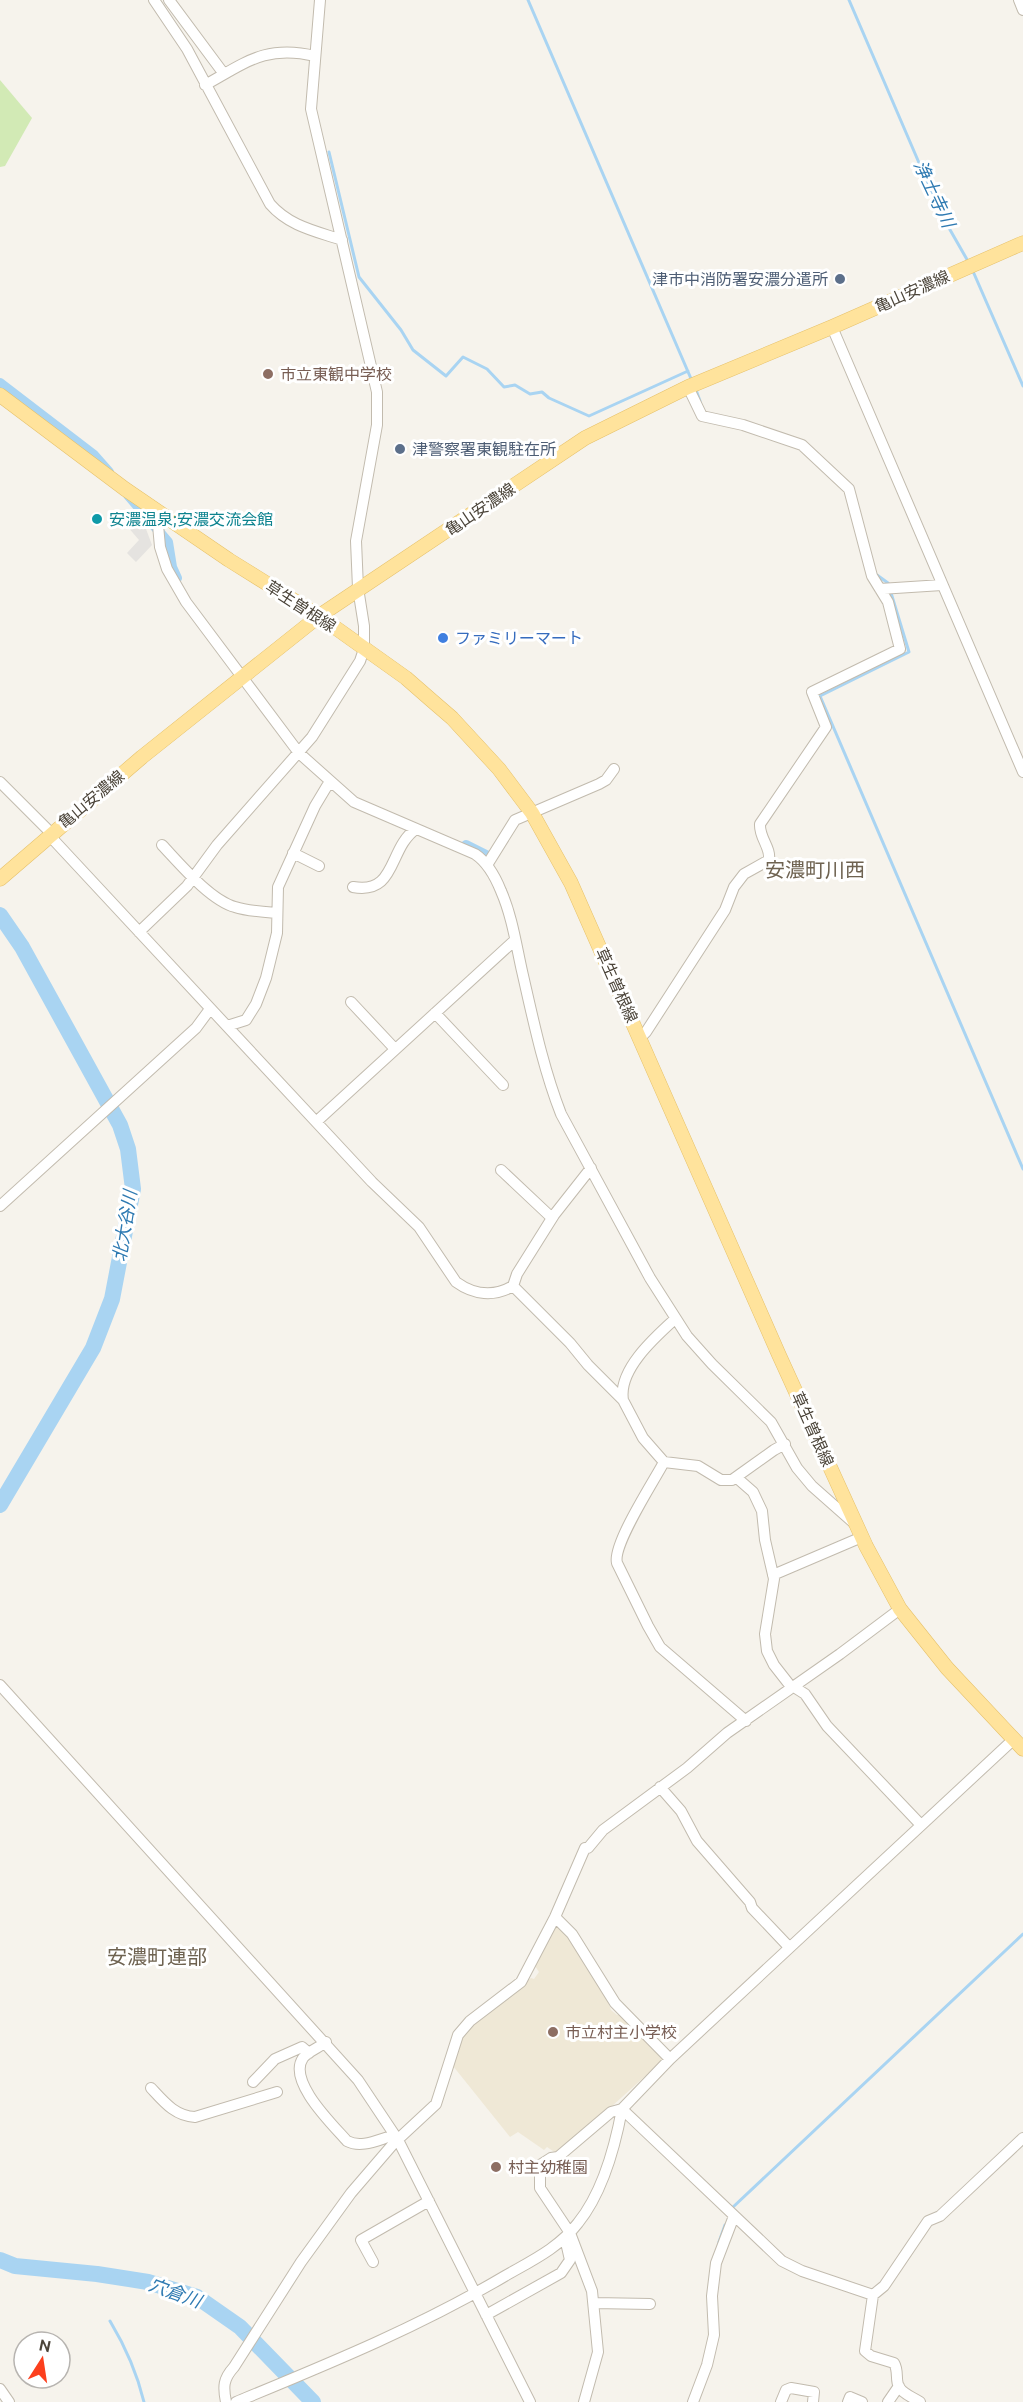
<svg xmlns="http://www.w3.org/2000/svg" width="1023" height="2402" font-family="Ubuntu,'Noto Sans JP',sans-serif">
  <rect width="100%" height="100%" fill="#f6f3ec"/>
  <path fill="#efe8d6" d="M553 1926H559L580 1951 605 1994 611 2010 617 2015 623 2013 663 2056V2060L580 2135 556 2153 547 2147 544 2150 518 2132 510 2137 453 2066 460 2040 472 2024 531 1978 534 1979 539 1972 535 1966Z"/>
  <path fill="#d2eab5" d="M0 80 32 118 5 166 0 167Z"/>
  <path fill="#e5e3e0" d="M135 517 146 529 152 545 136 562 127 553 139 540 127 526Z"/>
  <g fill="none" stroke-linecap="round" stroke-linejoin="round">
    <path stroke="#a9d4f2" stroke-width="3" d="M528 0 692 381
      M849 0 941 214 969 263
      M329 152 359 277 401 330 413 350 446 376 463 357 487 369 504 387 515 385 530 394 542 392 549 398 589 416 688 371
      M972 269 1023 386
      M695 387 700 401
      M877 575 888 583 909 652 820 696 1023 1169
      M732 2208 1023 1934
      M719 2242 725 2225
      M110 2321C125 2346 137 2373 144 2402"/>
    <path stroke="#a9d4f2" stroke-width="10" d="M0 383 94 455 109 472
      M128 495 168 542 172 567 177 578
      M466 845 488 856"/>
    <path stroke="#a9d4f2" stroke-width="16" d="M0 915 22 947 120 1125 128 1149 133 1189 112 1299 93 1348 0 1505
      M0 2260 15 2266 97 2274 148 2282 197 2297 240 2327 313 2402"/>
    <defs>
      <path id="minor" d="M154 0 187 49 270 204C289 226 315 231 342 240
        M169 0 224 74
        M1019 0 1023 10
        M205 85C245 63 266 44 315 56
        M832 327 1023 772
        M162 515 158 525 160 547 167 569 186 602 299 753 354 802 475 854C487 862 495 876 501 891 512 916 516 944 522 971 533 1019 543 1068 561 1114L650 1278 687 1336 712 1364 771 1422 797 1468 812 1486 855 1524
        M880 589 942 585
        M0 782 51 833
        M49 835 372 1182 419 1227 456 1282C474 1295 494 1297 513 1286L517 1274 554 1215 591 1168
        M162 845C180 864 210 900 235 907 247 911 264 912 277 913
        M293 853 319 866
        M487 865 515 820 599 784 606 780 614 769
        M353 887C397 895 388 848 416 829
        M139 932 187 886 217 845 312 737 360 661 364 649V626L358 588 356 541 377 425V392L311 109 320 0
        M351 1002 395 1049
        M435 1013 503 1085
        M227 1026 246 1020 256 1004 266 978 277 933 278 887 315 806 327 786 332 784
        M640 1038 646 1032 725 910 734 887 744 874 769 860C771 847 759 838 760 824L826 727 812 692 900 649 888 602 872 576 849 489 802 445 743 425 702 416 688 387
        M316 1122 515 940
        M501 1170 552 1218
        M0 1206 196 1028 210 1009
        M513 1286 570 1343 588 1365 623 1400 643 1438 664 1462 698 1466 721 1480H732L774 1450 785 1444
        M623 1400C618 1370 654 1338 675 1319
        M664 1462C654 1481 612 1545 617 1563L648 1626 660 1647 746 1721
        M737 1478 753 1492 762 1511 765 1540 774 1579 765 1634 767 1651 774 1665 792 1688
        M773 1575 862 1537
        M0 1685 358 2080 398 2140 530 2402
        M794 1687 805 1694 827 1726 921 1825
        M660 1787 681 1811 697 1841 750 1902 752 1908 789 1947
        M555 1917 572 1934 615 2003 670 2059
        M326 2042C320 2047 307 2052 303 2058 287 2081 333 2125 347 2141 362 2149 379 2139 395 2135
        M253 2082 275 2059 302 2047 309 2053
        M151 2088C164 2102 175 2116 195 2117L277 2092
        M622 2109 782 2261 802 2271 873 2295 884 2286 928 2221 940 2216 1023 2138
        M373 2262 361 2240 429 2201
        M873 2295 865 2351 871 2356 894 2363C899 2371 895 2380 899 2387 903 2394 914 2398 920 2402
        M594 2303 650 2304
        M486 2315 561 2273 570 2260 565 2238
        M0 2389 9 2402
        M226 2402C223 2387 223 2379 234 2367L301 2262 351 2193 394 2143 436 2104 458 2035 470 2021 521 1982 555 1917 585 1848H588L603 1830 687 1768 727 1733 840 1654 900 1609
        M236 2402C328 2364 419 2327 505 2276 531 2261 559 2248 578 2223 603 2192 615 2147 622 2109
        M584 2402 598 2352 592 2291 570 2233 540 2188V2165L551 2158 558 2157 611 2112 622 2109 670 2059 1014 1739
        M693 2402 707 2365 714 2335 712 2296 716 2263 734 2216
        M781 2402 786 2390 791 2388 814 2392 813 2402
        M848 2402 850 2397 862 2402
        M888 2402 899 2386"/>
      <path id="major" d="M0 395 125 489 229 560 319 616 406 678 430 699 452 718 499 769 532 813 571 883 779 1355 866 1546 900 1609 947 1668 1023 1749
        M0 879 142 757 319 616 585 438 688 387 832 327 1023 243"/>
    </defs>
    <use href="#minor" stroke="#c2bbae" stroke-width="12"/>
    <use href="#major" stroke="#e6c16a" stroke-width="15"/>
    <use href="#minor" stroke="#fff" stroke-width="10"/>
    <use href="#major" stroke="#ffe39c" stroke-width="14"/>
  </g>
  <g fill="#5c6f8a" stroke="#fff" stroke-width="2">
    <circle cx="840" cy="279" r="6"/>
    <circle cx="400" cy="449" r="6"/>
  </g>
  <g fill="#8d6e63" stroke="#fff" stroke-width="2">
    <circle cx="268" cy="374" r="6"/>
    <circle cx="553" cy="2032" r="6"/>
    <circle cx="496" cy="2167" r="6"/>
  </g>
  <circle fill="#0f9aa8" stroke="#fff" stroke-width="2" cx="97" cy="519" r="6"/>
  <circle fill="#3f7fe0" stroke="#fff" stroke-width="2" cx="443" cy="638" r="6"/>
  <g text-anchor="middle" stroke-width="6" stroke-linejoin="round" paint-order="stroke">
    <g font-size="16" fill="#4e5e75" stroke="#fff" text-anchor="end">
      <text x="828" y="285">津市中消防署安濃分遣所</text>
      <text x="412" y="455" text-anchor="start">津警察署東観駐在所</text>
    </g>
    <g font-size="16" fill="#4b4439" stroke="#fff">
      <text transform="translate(912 291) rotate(-24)" y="6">亀山安濃線</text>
      <text transform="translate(480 509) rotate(-34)" y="6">亀山安濃線</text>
      <text transform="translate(301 606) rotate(33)" y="6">草生曽根線</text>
      <text transform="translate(91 799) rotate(-40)" y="6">亀山安濃線</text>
      <text transform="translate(617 985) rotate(66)" y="6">草生曽根線</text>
      <text transform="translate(813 1429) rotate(66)" y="6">草生曽根線</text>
    </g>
    <g font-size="16" fill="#785e54" stroke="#fff" text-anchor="start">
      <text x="280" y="380">市立東観中学校</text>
      <text x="565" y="2038">市立村主小学校</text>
      <text x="508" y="2173">村主幼稚園</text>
    </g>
    <g font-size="16" fill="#0d838f" stroke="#fff" text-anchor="start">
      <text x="109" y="525">安濃温泉;安濃交流会館</text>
    </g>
    <g font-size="16" fill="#366cbe" stroke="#fff" text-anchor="start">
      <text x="455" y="644">ファミリーマート</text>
    </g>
    <g font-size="18" font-style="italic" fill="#2e7ab2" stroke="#fff">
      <text transform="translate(934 194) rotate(65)" y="6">浄土寺川</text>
      <text transform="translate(125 1226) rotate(-81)" y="6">北大谷川</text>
      <text transform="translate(175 2293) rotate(20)" y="6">穴倉川</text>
    </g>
    <g font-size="20" fill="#6e6250" stroke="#fff">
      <text x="815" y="877">安濃町川西</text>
      <text x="157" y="1964">安濃町連部</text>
    </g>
  </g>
  <g transform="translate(42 2360) rotate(12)"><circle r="28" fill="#ffffff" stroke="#b7b4b0" stroke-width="1.5"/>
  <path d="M0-4.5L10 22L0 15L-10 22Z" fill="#fc3f1d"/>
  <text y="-9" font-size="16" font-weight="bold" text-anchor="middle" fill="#4b4439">N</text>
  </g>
</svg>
